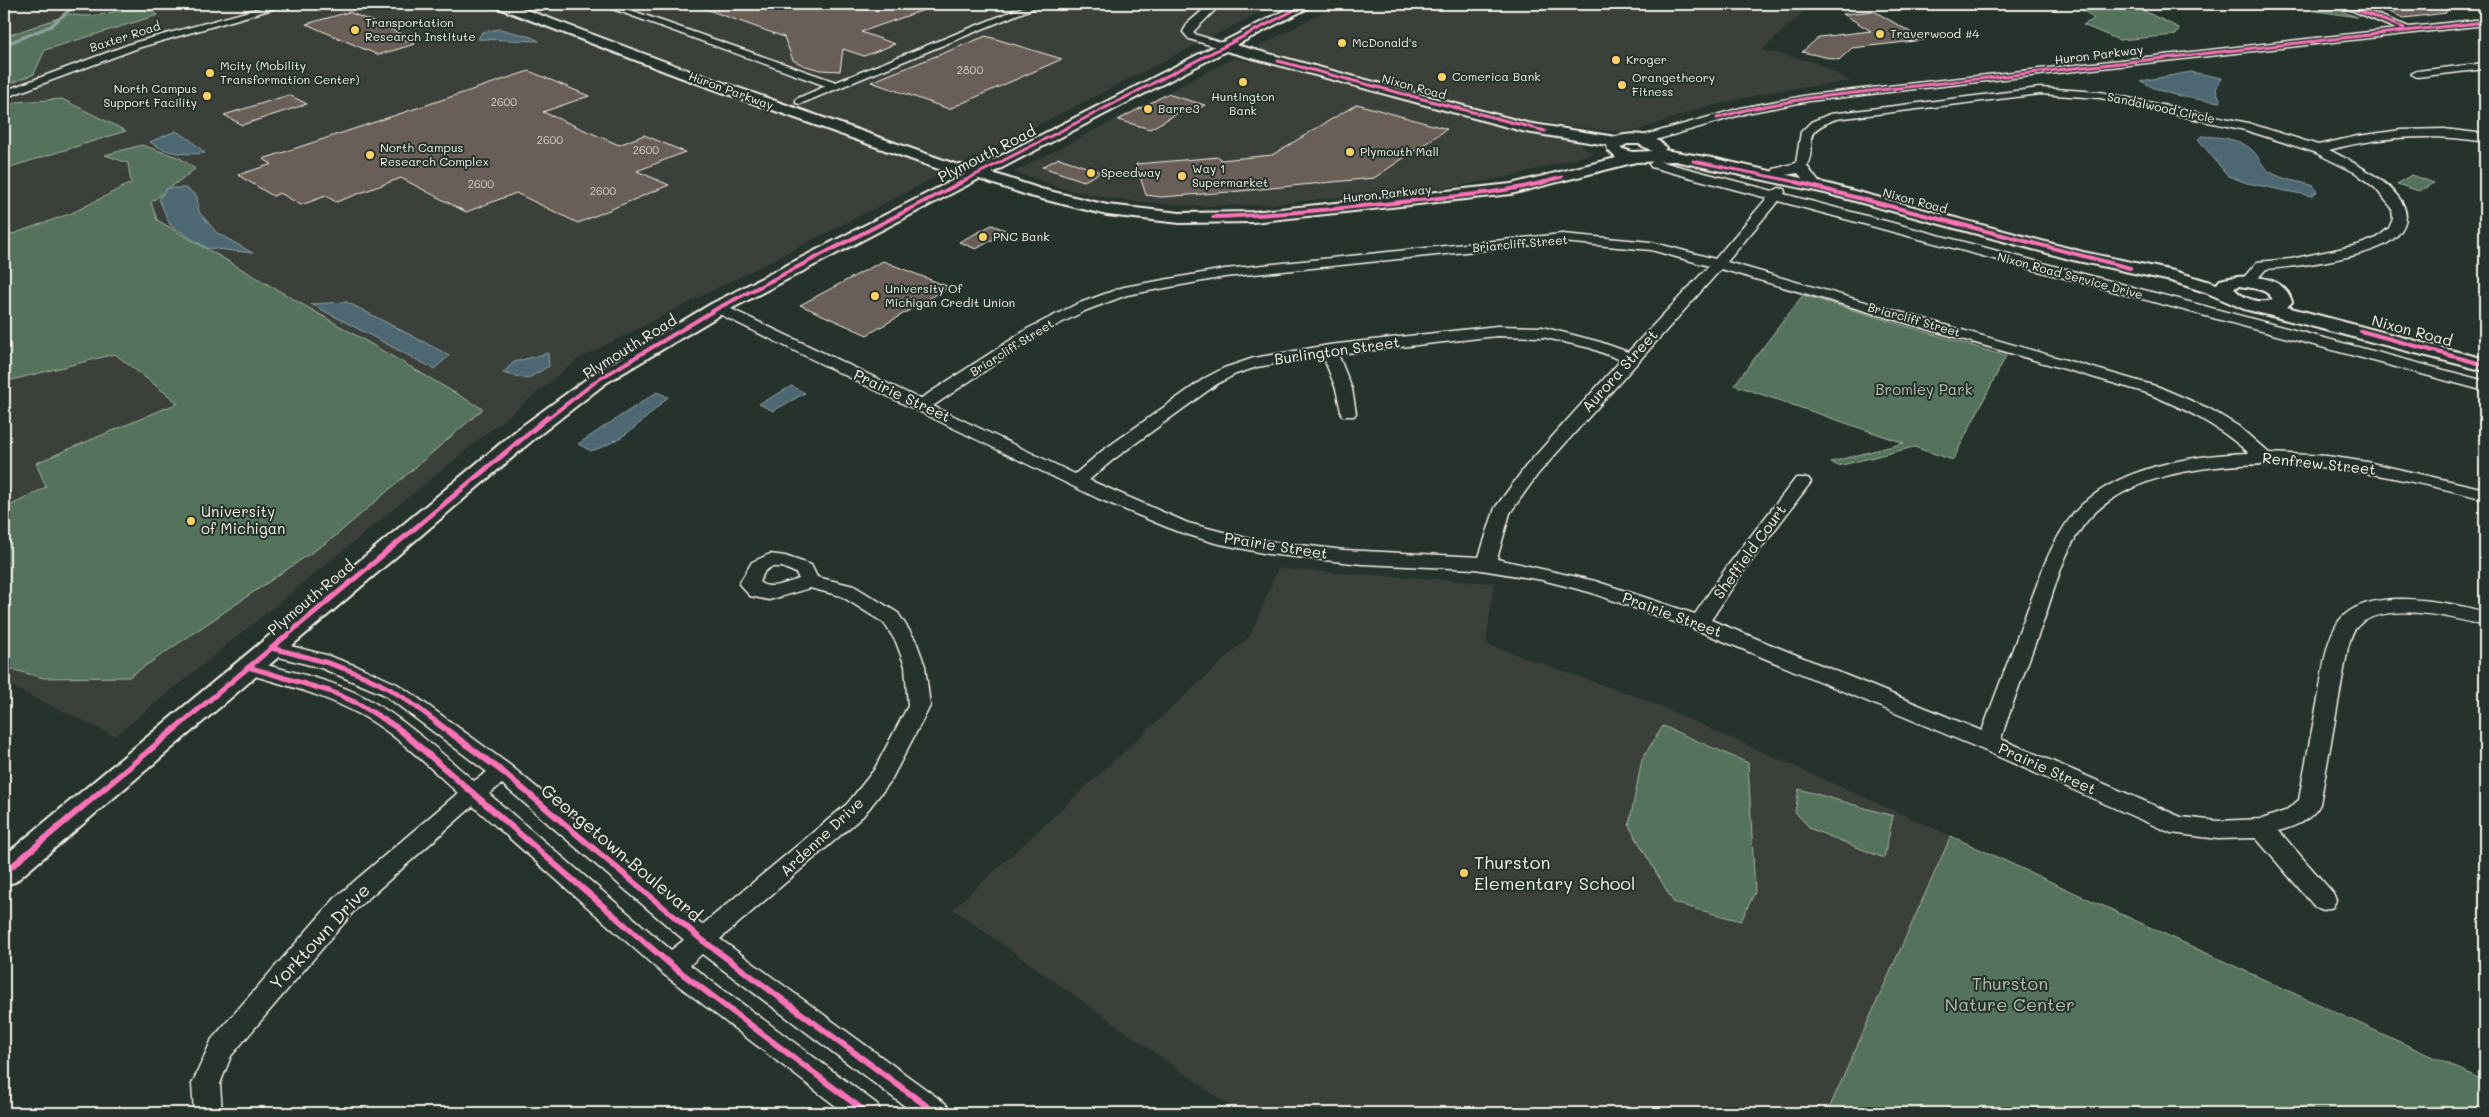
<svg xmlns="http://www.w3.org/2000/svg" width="2489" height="1117" font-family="Mali,sans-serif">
  <rect width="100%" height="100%" fill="#26332d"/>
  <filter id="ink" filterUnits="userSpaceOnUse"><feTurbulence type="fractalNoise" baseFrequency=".02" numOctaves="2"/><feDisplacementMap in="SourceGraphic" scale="10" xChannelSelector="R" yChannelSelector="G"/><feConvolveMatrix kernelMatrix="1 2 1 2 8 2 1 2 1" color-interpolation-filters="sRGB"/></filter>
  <g filter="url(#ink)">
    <path fill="#3b403a" d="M4 4H1276L578 359 115 736 4 683Z
      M1338 4H1812L1762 50 1814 62 1850 81 1770 92 1698 109 1639 130 1617 132 1511 119 1253 50Z
      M1234 58 1320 76 1527 132 1580 143 1592 154 1504 178 1458 186 1259 205 1190 206 1113 199 1065 189 1014 172Z
      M1278 569 1494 583 1486 644 1643 699 1951 836 1827 1113H1240L953 909 1250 636Z"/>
    <path fill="#54735b" stroke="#a4b2a2" d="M2076 4H2135L2146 12 2179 28 2176 35 2119 40 2083 25 2094 19Z
      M2298 4H2323L2357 17 2316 11Z
      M139 5 158 15 45 50 34 74 4 86V37L70 14C93 20 116 11 139 5Z
      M62 99 126 131 4 169V108L17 102Z
      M142 145 180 158 195 169 151 202 157 220 483 409 333 538 129 677 43 678 4 667V509L46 487 36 463 178 403 115 354 4 382V237L72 213 131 183 128 163 105 155Z
      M2411 175 2434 183 2419 191 2397 184Z
      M1803 295 2006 356 1953 460 1914 447 1838 466 1831 462 1904 443 1734 385Z
      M1663 726 1748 763 1755 892 1741 921 1674 903 1629 826 1642 759Z
      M1799 789 1893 816 1884 858 1811 829 1795 812Z
      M1951 836 2485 1081V1113H1827Z"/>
    <path fill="#4e6873" stroke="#909fa2" d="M500 29 531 37 539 41 478 39 482 32Z
      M2191 72 2222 78 2216 89 2221 102C2193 99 2165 96 2141 81Z
      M176 131 188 138 205 153C185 155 167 154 150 142Z
      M2202 136C2219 137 2240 138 2253 151 2259 157 2262 167 2270 172 2283 180 2299 181 2314 186L2317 192 2311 196 2247 183 2228 176 2198 139Z
      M167 188H186L197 196 199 212 217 233 253 253 207 248 170 225 159 199Z
      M347 302 443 352 449 356 434 369 311 304Z
      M548 353 549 366 527 379 503 373 514 362Z
      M792 386 805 393 773 411 759 404Z
      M657 392 668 397C644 420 624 441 591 451L578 444Z"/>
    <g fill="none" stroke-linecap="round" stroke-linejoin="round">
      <path stroke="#909fa2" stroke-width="3" d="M4 45 51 26 67 12 82 4"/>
    </g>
    <path fill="#6b5f59" stroke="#f4f1e8" d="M697 4H938V5L861 32 895 44 864 56 843 49 840 71 820 70 803 65 793 60 784 37 697 6Z
      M2370 4H2446V13L2404 18Z
      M1874 11 1924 40 1852 48 1839 60 1802 52 1819 37 1871 31 1843 14Z
      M349 12 404 35 398 37 415 44 378 55 306 24Z
      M986 36 1062 59 949 109 871 82Z
      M529 71 589 96 543 112 619 145 644 135 685 152 637 171 669 185 578 223 516 193 466 212 401 178 336 202 326 196 301 205 280 193 273 196 238 175 272 164 263 159Z
      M1167 94 1205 105 1188 114 1180 112 1150 129 1118 120Z
      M289 95 307 104 242 125 224 115Z
      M1357 104 1447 129 1374 178 1230 192 1161 197 1146 195 1136 164 1219 157 1221 160 1272 155Z
      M1059 158 1101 172 1084 181 1042 167Z
      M992 225 1008 231 976 249 959 242Z
      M883 261 949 287 867 335 800 305Z"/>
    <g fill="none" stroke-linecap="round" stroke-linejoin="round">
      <defs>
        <path id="minor" d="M275 4H290L141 47 4 98V91L133 43Z
          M599 4H613L836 82 1030 4H1043L800 104 796 103V99L826 86Z
          M1210 4H1221L1193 32 1197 35 1227 44V48L1223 49 1189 39 1183 32 1188 23Z
          M2337 4H2350L2409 27 2485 19V25L1809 101 1747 113 1642 144 1636 140 1638 137 1741 108 1809 95 2396 29Z
          M2485 63V69L2417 77 2411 74 2417 71Z
          M2040 88 2100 92 2248 123 2318 145 2358 136 2401 130 2444 129 2485 134V142C2432 133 2381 136 2329 150 2351 161 2418 193 2404 225 2401 233 2393 240 2386 244 2360 258 2296 267 2266 269L2252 285 2247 286 2240 282 2257 262 2291 259 2358 245 2377 238 2389 228 2393 219 2392 208 2375 188 2356 173 2314 152 2245 130 2100 98 2040 94 1836 119C1794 135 1821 144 1807 166L1818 181 1817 184H1807L1798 173 1778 176 1772 172 1774 169 1796 163 1801 132 1811 122 1830 114Z
          M1655 160 1773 191 1779 188 1784 189 1785 192 1784 194 2485 381V391L1778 201 1727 262 2159 387 2210 409 2238 426 2269 453 2327 456 2367 462 2485 489V499C2386 474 2285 452 2183 472 2148 479 2111 493 2087 521 2063 550 2055 590 2042 625 2028 663 2013 700 2001 739L2181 817 2218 821 2262 819 2285 811 2299 800C2305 765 2312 730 2319 694 2323 671 2325 641 2339 621 2367 585 2448 602 2485 612V626C2453 617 2379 599 2355 629 2351 634 2350 642 2348 647L2320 804C2312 820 2295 826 2279 831L2333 893 2336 900 2333 907 2324 910 2315 907 2256 838 2218 839 2171 833 1981 749 1692 628 1589 592 1542 580 1475 569 1362 564 1268 554 1215 543 1176 531 1097 498 713 311 711 308 713 305H723L920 399 1029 328 1077 304 1124 287 1225 269 1562 234 1651 242 1715 259 1767 198 1651 167 1649 164ZM1562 242 1651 250 1709 266 1628 352 1600 342 1542 327 1497 326 1329 345 1254 358 1224 368 1205 378 1102 451 1075 474 933 406 1039 334 1087 310 1127 295 1225 277ZM1721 269 2147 393C2189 411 2214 423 2249 453 2191 455 2115 467 2074 513 2062 528 2053 545 2045 563L1982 731 1711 620 1740 576 1808 486 1811 482 1808 478H1796L1726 568 1695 614 1595 581 1497 559 1510 513 1538 474ZM1497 336 1542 337 1590 348 1621 360 1526 466 1495 508 1479 557 1344 550 1250 539 1188 523 1089 480 1114 459 1217 384 1236 374 1257 367 1323 356 1336 389 1342 416H1354L1356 413 1352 389 1338 354Z
          M770 554 785 556 811 565 817 577 854 586 898 613 916 641 925 666 930 706 890 782 863 816 720 939 946 1104 950 1113H914L702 954 690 965 877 1104 881 1113H845L662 973 473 806 355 910 231 1056 220 1084 222 1113H194L192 1084 212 1039 337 896 458 793C424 763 391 728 349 709 315 692 277 683 241 672L238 667 241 662 248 660C287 671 332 679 368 699 407 721 440 752 474 781L487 772 383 694 321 668 264 653 261 648 264 643 271 641 326 655 362 668 397 684 415 696 511 766 702 925 847 804 874 770 908 706 905 666 896 642 884 623 841 596 810 588 769 600 750 596 739 584 752 562ZM771 567H782L796 573 799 579C788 582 769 591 759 582L765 571ZM502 784 684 940 671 950 489 794Z"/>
        <path id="major" d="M494 4H511L690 71 955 164 977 168 1297 4H1312L1310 7 1236 45 1527 123 1616 137C1631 132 1655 133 1666 148L1664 150 1712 158 1828 184 2083 252 2174 271 2217 284 2220 280C2243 274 2284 273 2292 302L2287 307 2485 359V371L2244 309 2205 292 2171 281 2073 260 1825 193 1675 161 1636 162 1511 194 1253 222 1180 223 1107 215 1030 196 979 179 725 312 606 383 534 439 15 882 4 885V856L518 429 592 375 711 304 965 174 947 172 680 77 496 7ZM1226 51 1526 132 1607 145 1608 150 1616 158 1511 184 1253 212 1180 213 1107 205 1041 189 992 173ZM1627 144H1639L1652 151 1632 152 1620 148ZM2239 286C2250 288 2268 288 2273 300 2260 304 2242 299 2234 288Z"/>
      </defs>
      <use href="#minor" stroke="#f4f1e8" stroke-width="3"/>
      <use href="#major" stroke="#f4f1e8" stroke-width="4"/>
      <use href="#minor" fill="#26332d" fill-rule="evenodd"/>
      <use href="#major" fill="#26332d" fill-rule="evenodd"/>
      <defs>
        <path id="cycleway-far3" d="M2342 4 2404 28
          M1278 61 1545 131
          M1717 118 1745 110 1809 98 2485 22
          M1693 161 1802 183
          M960 183 1306 4
          M1540 183 1562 177"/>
        <path id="cycleway-far2" d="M1796 182 2130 268
          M1213 217C1279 215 1344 208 1410 201 1455 196 1501 193 1545 182
          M2361 331 2485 365
          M547 419 599 379 718 308 962 182"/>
        <path id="cycleway-far1" d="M271 648C312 658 354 668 391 690 407 699 423 712 438 723
          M248 667 332 692 359 704 390 723
          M182 723 548 417"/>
        <path id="cycleway" d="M388 722 399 729 671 965 867 1113
          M436 722 503 772 702 940 936 1113
          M4 873 183 722"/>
      </defs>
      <use href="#cycleway-far3" stroke="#26332d" stroke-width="5"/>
      <use href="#cycleway-far2" stroke="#26332d" stroke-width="6"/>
      <use href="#cycleway-far1" stroke="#26332d" stroke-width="8"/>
      <use href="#cycleway" stroke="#26332d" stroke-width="9"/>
      <use href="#cycleway-far3" stroke="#fb73b8" stroke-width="3"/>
      <use href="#cycleway-far2" stroke="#fb73b8" stroke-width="4"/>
      <use href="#cycleway-far1" stroke="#fb73b8" stroke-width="5"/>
      <use href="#cycleway" stroke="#fb73b8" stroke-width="6"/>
    </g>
  </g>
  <g fill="#ffd166" stroke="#26332d" stroke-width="2">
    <circle cx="355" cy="30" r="5"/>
    <circle cx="1880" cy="34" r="5"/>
    <circle cx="1342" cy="43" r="5"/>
    <circle cx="1616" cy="60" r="5"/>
    <circle cx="210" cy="73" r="5"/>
    <circle cx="1442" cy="77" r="5"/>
    <circle cx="1243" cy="82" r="5"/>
    <circle cx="1622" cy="85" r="5"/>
    <circle cx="207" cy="96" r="5"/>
    <circle cx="1148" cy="109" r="5"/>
    <circle cx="1350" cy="152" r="5"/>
    <circle cx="370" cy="155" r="5"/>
    <circle cx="1091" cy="173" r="5"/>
    <circle cx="1182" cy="176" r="5"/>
    <circle cx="983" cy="237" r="5"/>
    <circle cx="875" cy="296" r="5"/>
    <circle cx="191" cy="521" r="5"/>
    <circle cx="1464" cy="873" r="5"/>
  </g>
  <g text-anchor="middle" stroke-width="4" stroke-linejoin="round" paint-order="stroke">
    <g font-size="11" fill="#d2ccc4">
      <text x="970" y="74">2800</text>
      <text x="504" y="106">2600</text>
      <text x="550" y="144">2600</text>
      <text x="646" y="154">2600</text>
      <text x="481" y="188">2600</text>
      <text x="603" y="195">2600</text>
    </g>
    <g font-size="12" fill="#f4f1e8" stroke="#26332d" text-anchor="start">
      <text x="365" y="27">Transportation<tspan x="365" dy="14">Research Institute</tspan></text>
      <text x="1890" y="38">Traverwood #4</text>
      <text x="1352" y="47">McDonald's</text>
      <text x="1626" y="64">Kroger</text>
      <text x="220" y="70">Mcity (Mobility<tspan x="220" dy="14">Transformation Center)</tspan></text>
      <text x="1452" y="81">Comerica Bank</text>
      <text x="1632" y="82">Orangetheory<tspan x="1632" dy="14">Fitness</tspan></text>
      <text x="197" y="93" text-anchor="end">North Campus<tspan x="197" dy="14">Support Facility</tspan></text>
      <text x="1243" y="101" text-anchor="middle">Huntington<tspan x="1243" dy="14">Bank</tspan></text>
      <text x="1158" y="113">Barre3</text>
      <text x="380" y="152">North Campus<tspan x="380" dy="14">Research Complex</tspan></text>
      <text x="1360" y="156">Plymouth Mall</text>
      <text x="1192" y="173">Way 1<tspan x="1192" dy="14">Supermarket</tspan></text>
      <text x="1101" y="177">Speedway</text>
      <text x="993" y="241">PNC Bank</text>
      <text x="885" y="293">University Of<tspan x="885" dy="14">Michigan Credit Union</tspan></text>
    </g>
    <g font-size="12" fill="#f4f1e8" stroke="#26332d">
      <text transform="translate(125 37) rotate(-18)" y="4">Baxter Road</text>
      <text transform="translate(2099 55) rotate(-7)" y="4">Huron Parkway</text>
      <text transform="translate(1414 87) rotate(15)" y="4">Nixon Road</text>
      <text transform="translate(731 91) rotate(20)" y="4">Huron Parkway</text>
      <text transform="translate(2161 108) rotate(12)" y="4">Sandalwood Circle</text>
      <text transform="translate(1387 194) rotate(-6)" y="4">Huron Parkway</text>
      <text transform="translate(1915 201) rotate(15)" y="4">Nixon Road</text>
      <text transform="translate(1520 244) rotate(-5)" y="4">Briarcliff Street</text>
      <text transform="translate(2070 276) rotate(15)" y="4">Nixon Road Service Drive</text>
      <text transform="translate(1914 320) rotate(16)" y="4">Briarcliff Street</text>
      <text transform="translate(1012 348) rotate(-32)" y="4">Briarcliff Street</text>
    </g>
    <g font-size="15" fill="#f4f1e8" stroke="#26332d">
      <text transform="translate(987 154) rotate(-27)" y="5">Plymouth Road</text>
      <text transform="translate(2412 331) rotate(15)" y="5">Nixon Road</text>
      <text transform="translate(630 347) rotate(-32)" y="5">Plymouth Road</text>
      <text transform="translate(1337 351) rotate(-8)" y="5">Burlington Street</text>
      <text transform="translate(1620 371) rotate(-48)" y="5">Aurora Street</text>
      <text transform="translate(902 396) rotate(25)" y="5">Prairie Street</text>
      <text transform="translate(2319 464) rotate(6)" y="5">Renfrew Street</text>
      <text transform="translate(1276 546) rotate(9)" y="5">Prairie Street</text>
      <text transform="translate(1750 552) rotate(-54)" y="5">Sheffield Court</text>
      <text transform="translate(311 598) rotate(-40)" y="5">Plymouth Road</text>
      <text transform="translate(1672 615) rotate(20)" y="5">Prairie Street</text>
      <text transform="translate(2047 769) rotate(24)" y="5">Prairie Street</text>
      <text transform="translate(822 837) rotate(-43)" y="5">Ardenne Drive</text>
    </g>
    <g font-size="15" fill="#b4bfb0" stroke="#26332d">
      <text x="1924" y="395">Bromley Park</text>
    </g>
    <g font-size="15" fill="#f4f1e8" stroke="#26332d" text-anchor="start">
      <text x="201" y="517">University<tspan x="201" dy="17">of Michigan</tspan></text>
    </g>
    <g font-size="18" fill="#f4f1e8" stroke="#26332d">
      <text transform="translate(621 853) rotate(40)" y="6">Georgetown Boulevard</text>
      <text transform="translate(320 937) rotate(-47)" y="6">Yorktown Drive</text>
    </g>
    <g font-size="18" fill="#f4f1e8" stroke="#26332d" text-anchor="start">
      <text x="1474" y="869">Thurston<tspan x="1474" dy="21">Elementary School</tspan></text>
    </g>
    <g font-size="18" fill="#b4bfb0" stroke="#26332d">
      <text x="2010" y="990">Thurston<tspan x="2010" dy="21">Nature Center</tspan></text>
    </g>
  </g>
  <rect width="2489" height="1117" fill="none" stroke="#26332d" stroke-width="20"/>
  <rect x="10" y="10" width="2469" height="1097" fill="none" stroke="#f4f1e8" stroke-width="2" filter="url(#ink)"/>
</svg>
